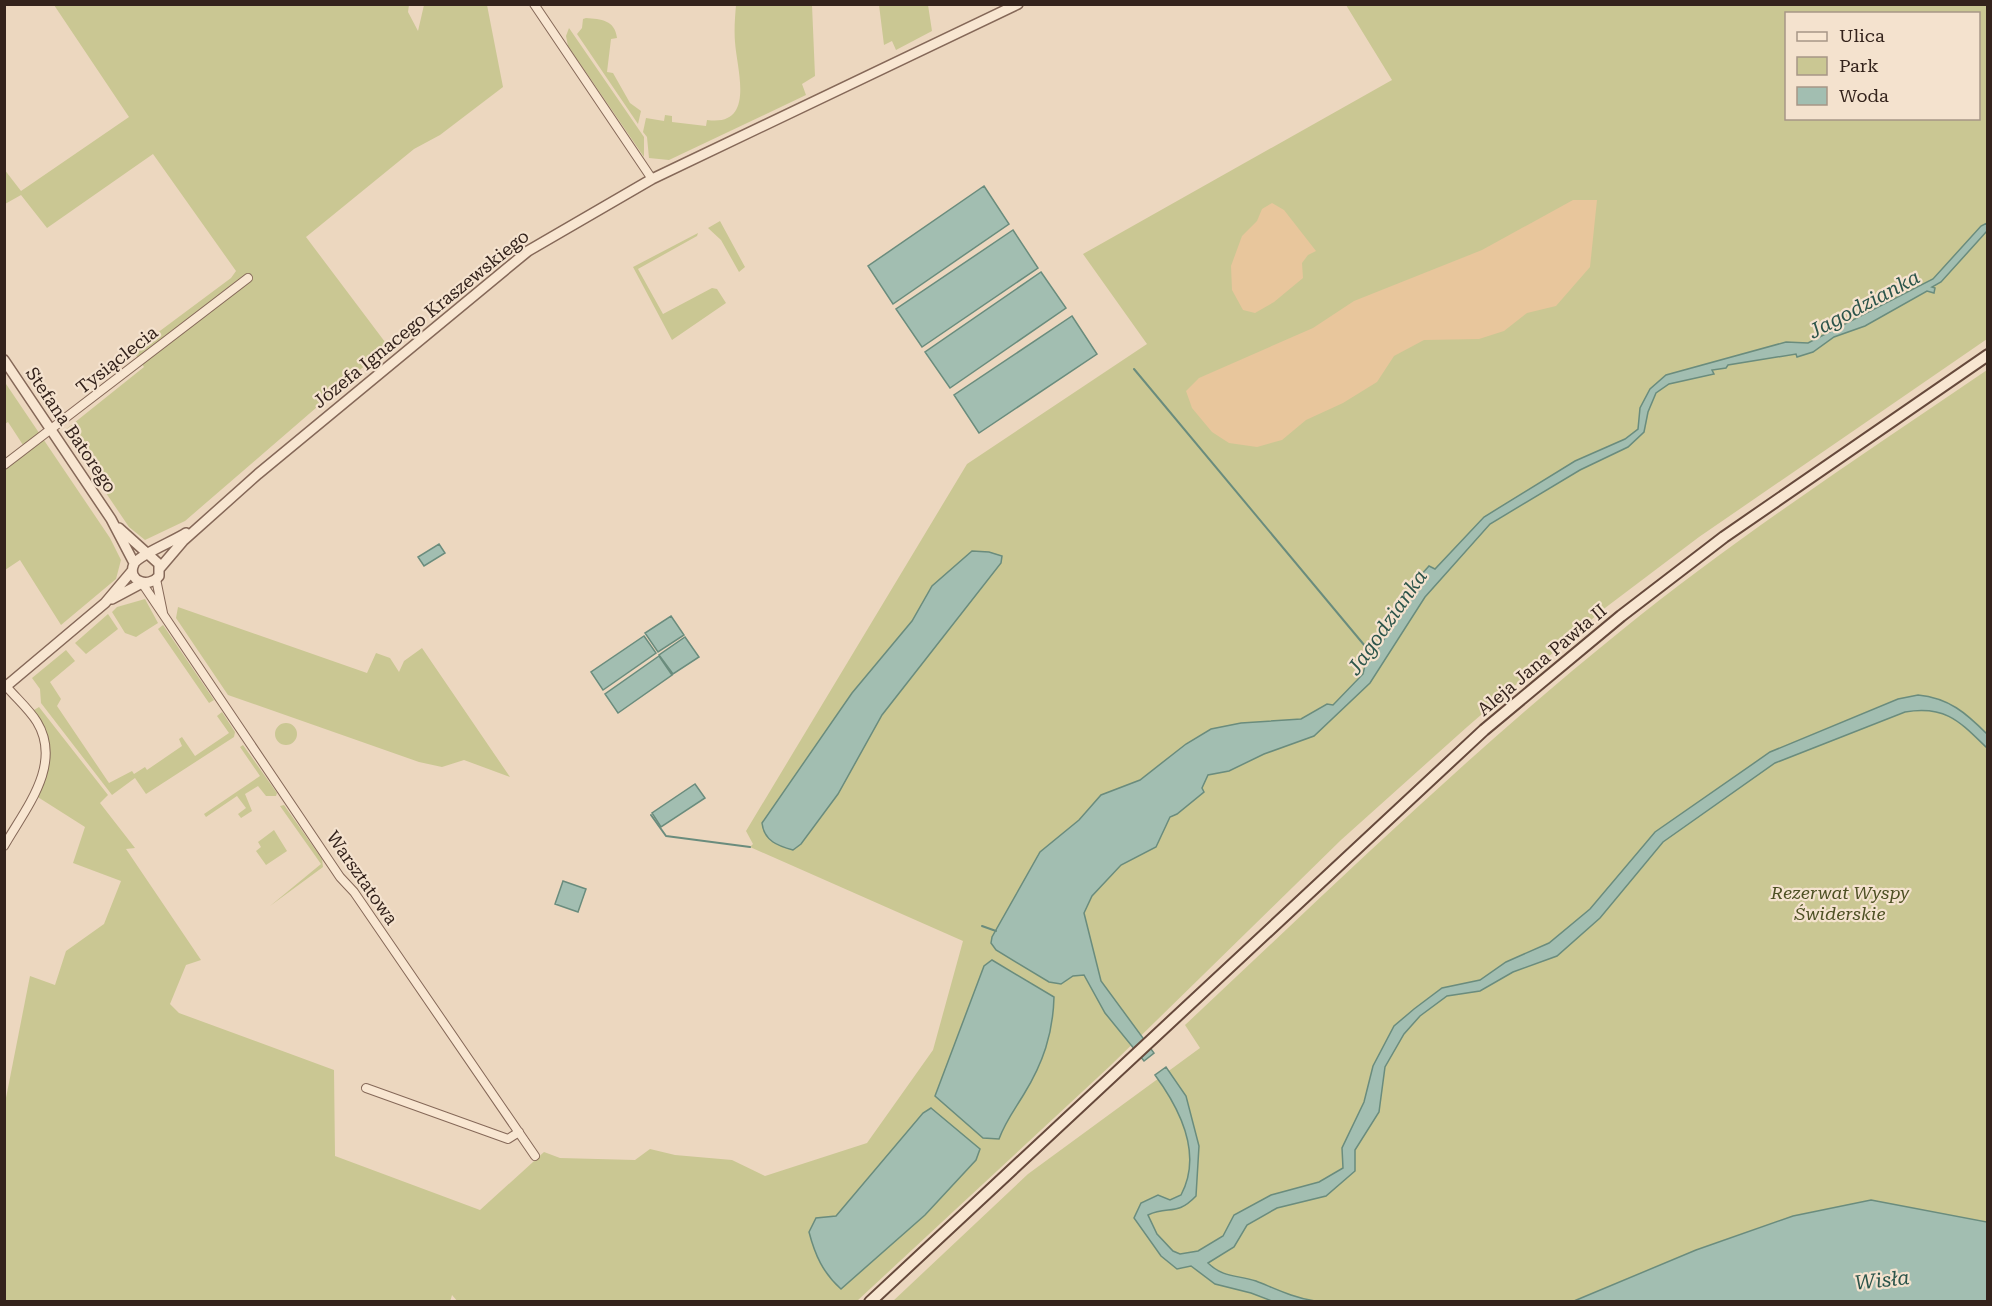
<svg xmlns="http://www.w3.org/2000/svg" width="1992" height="1306" font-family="'Roboto Serif',serif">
  <rect width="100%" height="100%" fill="#ecd7bf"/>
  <path fill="#cac793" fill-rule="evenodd" d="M391 4 409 5 408 12 418 31 424 5H487L503 87 440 135 414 149 306 237 385 342 376 356 185 521 145 540 129 527 64 431 144 367 133 351 231 278 236 271 153 154 47 228 21 195 5 204 4 169 21 191 129 117 54 5Z
    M736 5H812L815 76 802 84 806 95 669 160 649 158 647 137 643 132 646 118 664 121 665 115 672 116V122L706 126 707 120C756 127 737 71 735 42 734 30 735 17 736 5Z
    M879 5H928L932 31 896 50 892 41 884 45Z
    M1346 5H1987V339L1699 537 1605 608 1467 727 1341 840 1110 1066 857 1301 458 1302 452 1295 450 1302H5V1103L30 976 55 985 66 951 104 924 121 881 73 863 85 827 33 794 46 747 29 713 39 707 108 795 100 803 135 848 126 849 201 960 186 965 170 1004 179 1013 334 1070 335 1156 480 1210 544 1152 560 1158 635 1160 650 1149 675 1155 732 1160 765 1176 867 1143 933 1050 963 941 750 847 753 844 746 831 967 464 1147 344 1083 254 1392 80ZM1786 14H1978V118H1786Z
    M586 18C601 19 615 20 617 38L611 39 607 72 613 73 630 103 641 111 638 124 577 34 582 28 583 19Z
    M569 28 644 137V157L568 46 566 36Z
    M720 221 745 267 739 272 721 240 708 228Z
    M698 233 697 236 638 269 663 314 712 288 717 289 726 303 672 340 633 267Z
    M1987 370V1301L1826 1209 1793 1216 1696 1250 1574 1301 892 1302 1028 1174 1200 1048 1185 1025C1328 891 1469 753 1622 630 1738 536 1864 454 1987 370Z
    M4 381 110 538 121 560 116 579 61 625 20 560 5 570V458L23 445 8 422 5 424Z
    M145 599 158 623 136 637 125 633 112 612 117 607Z
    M178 607 367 673 376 653 390 658 399 672 404 661 422 648 510 777 464 760 442 767 419 762 228 695 176 618Z
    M108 614 118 629 86 654 75 643Z
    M163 625 214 700 209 703 158 629Z
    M66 650 75 661 50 682 61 699 57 706 109 783 132 771 134 774 145 767 147 770 182 746 179 739 182 737 195 756 229 733 217 716 222 712 235 732 234 737 146 794 135 778 112 795 41 703 40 689 32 678Z
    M275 734a11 11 0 1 1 22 0a11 11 0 1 1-22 0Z
    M243 745 277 793 276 796H266L258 786 245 794 252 811 241 818 238 814 246 808 237 796 206 817 204 814 260 776 240 747Z
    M284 805 322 859 323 867 270 906 321 864 280 806Z
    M274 830 287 851 266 865 256 851 261 847 258 842Z"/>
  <path fill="#e8c69c" d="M1573 200H1597L1590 267 1556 306 1527 313 1504 331 1479 339 1424 340 1394 356 1377 382 1343 403 1306 420 1282 440 1257 447 1229 443 1212 432 1192 408 1186 391 1199 378 1313 328 1354 301 1482 250Z
    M1272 203 1284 210 1316 251 1308 255 1302 263 1303 278 1274 302 1255 313 1243 310 1232 290 1231 266 1242 236 1257 221 1262 209Z"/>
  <path fill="#a2beb1" stroke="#6a8c7d" stroke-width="1.5" d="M984 186 1009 224 893 304 868 266Z
    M1987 223V231L1941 282 1932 287 1935 288 1934 293 1927 291 1865 326 1834 337 1813 352 1797 357 1796 354 1728 365 1726 368 1712 370 1714 374 1669 384 1656 393 1648 412 1644 432 1628 447 1580 470 1490 524 1425 597 1370 683 1314 736 1264 754 1229 771 1208 775 1202 788 1204 792 1177 814 1170 817 1156 847 1121 865 1092 896 1084 913 1101 981 1154 1053 1144 1061 1105 1013 1084 975 1073 976 1061 984 1049 982 996 950 991 943 992 937 1040 852 1079 820 1101 795 1140 780 1186 744 1211 729 1241 723 1301 719 1327 704 1333 705 1363 674 1369 649H1378L1410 597 1403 595 1429 566 1435 569 1484 517 1575 461 1625 439 1638 429 1640 408 1650 389 1666 375 1786 342 1808 343 1933 279 1981 226Z
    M1013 230 1038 268 922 347 896 309Z
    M1041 272 1066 308 950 388 925 352Z
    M1072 316 1097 354 979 433 954 395Z
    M439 544 445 553 424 566 418 557Z
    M972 551 989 552 1002 556 1001 563 882 715 838 794 801 844 793 850C778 846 764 841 762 823L852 693 912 621 932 586Z
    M671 616 684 635 658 652 645 633Z
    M644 636 656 653 603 690 591 672Z
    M685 637 699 657 673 674 659 655Z
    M659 656 672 675 618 713 605 694Z
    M1918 695C1949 698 1966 713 1987 734V748C1960 722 1946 705 1905 712L1775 763 1663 842 1600 918 1557 956 1513 972 1480 991 1447 996 1420 1016 1404 1034 1385 1067 1379 1112 1355 1150V1171L1326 1196 1277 1208 1247 1225 1234 1247 1208 1263C1223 1278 1238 1275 1256 1281 1276 1289 1294 1298 1315 1301H1272L1251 1293 1215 1284 1191 1266 1177 1269 1161 1256 1134 1218 1141 1203 1158 1195 1170 1200 1181 1195C1203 1154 1180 1109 1155 1075L1166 1067 1186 1096 1199 1146 1196 1196C1176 1217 1169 1205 1148 1215L1157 1234 1173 1251 1180 1254 1198 1251 1223 1236 1234 1215 1271 1195 1319 1182 1343 1168 1342 1148 1364 1102 1373 1066 1394 1026 1414 1009 1442 988 1480 980 1506 962 1549 943 1590 909 1655 832 1770 752 1898 699Z
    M695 784 705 798 661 827 652 813Z
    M563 881 586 889 578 912 555 904Z
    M992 960 1054 997C1053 1034 1043 1063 1024 1094 1015 1109 1005 1122 999 1139L983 1138 935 1096 984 966Z
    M931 1108 980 1149 976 1160 925 1215 841 1289C823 1273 815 1255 809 1232L816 1218 836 1216 923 1113Z
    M1871 1200 1987 1222V1301H1574L1696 1250 1793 1216Z"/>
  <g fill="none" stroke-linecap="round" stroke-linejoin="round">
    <path stroke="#6a8c7d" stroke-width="2" d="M1134 369 1370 652
      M651 815 666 836 750 847
      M982 926 996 931"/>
    <defs>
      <path id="minor" d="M534 4 652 179
        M4 465 248 278
        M156 579 163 613
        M142 583 340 877 354 892 535 1156
        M4 846C25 809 63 765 37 722 29 709 16 698 6 686
        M366 1088 508 1139 519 1132"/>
      <path id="tertiary" d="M4 360 111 519 134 563
        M119 528 159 564V576C149 589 126 581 134 564 137 556 176 540 186 533
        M160 568 183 541 258 474 528 251 652 179 1018 4
        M112 599 142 583
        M4 688 105 603 132 571"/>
      <path id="secondary" d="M870 1302 1484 730 1621 616 1724 537 1988 355"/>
    </defs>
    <use href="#minor" stroke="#856858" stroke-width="10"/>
    <use href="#tertiary" stroke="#856858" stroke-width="12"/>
    <use href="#secondary" stroke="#66493b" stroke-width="14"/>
    <use href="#minor" stroke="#f8e6d1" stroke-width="8"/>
    <use href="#tertiary" stroke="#f8e6d1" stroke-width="9"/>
    <use href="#secondary" stroke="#f8e6d1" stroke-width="10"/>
  </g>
  <g text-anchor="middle" stroke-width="4.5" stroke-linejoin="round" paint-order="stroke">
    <g font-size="18" fill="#34231c" stroke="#f4e2ce">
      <text transform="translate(421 319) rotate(-39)" y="6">Józefa Ignacego Kraszewskiego</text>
      <text transform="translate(117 360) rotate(-38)" y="6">Tysiąclecia</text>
      <text transform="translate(71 430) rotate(56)" y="6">Stefana Batorego</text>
      <text transform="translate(1542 660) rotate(-40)" y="6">Aleja Jana Pawła II</text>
      <text transform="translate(362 878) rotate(55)" y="6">Warsztatowa</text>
    </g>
    <g font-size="18" font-style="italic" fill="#4d5023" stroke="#f4e2ce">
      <text x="1840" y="899">Rezerwat Wyspy<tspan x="1840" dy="21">Świderskie</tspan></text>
    </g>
    <g font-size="20" font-style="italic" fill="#2b544a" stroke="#f4e2ce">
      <text transform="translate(1864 304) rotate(-28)" y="7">Jagodzianka</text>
      <text transform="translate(1387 622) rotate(-55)" y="7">Jagodzianka</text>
      <text transform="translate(1882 1280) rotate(-6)" y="7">Wisła</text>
    </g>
  </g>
  <rect width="1992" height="1306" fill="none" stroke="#34231c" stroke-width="12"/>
  <rect x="1785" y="12" width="195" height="108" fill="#f4e2ce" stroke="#a79687" stroke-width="1.5"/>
  <rect x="1797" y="32" width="30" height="9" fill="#f8e6d1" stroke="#a79687" stroke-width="1.5"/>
  <text x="1839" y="42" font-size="18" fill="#34231c">Ulica</text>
  <rect x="1797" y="57" width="30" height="18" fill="#cac793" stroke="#a79687" stroke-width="1.5"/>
  <text x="1839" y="72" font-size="18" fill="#34231c">Park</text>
  <rect x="1797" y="87" width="30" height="18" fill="#a2beb1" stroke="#a79687" stroke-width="1.5"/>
  <text x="1839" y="102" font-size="18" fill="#34231c">Woda</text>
</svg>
